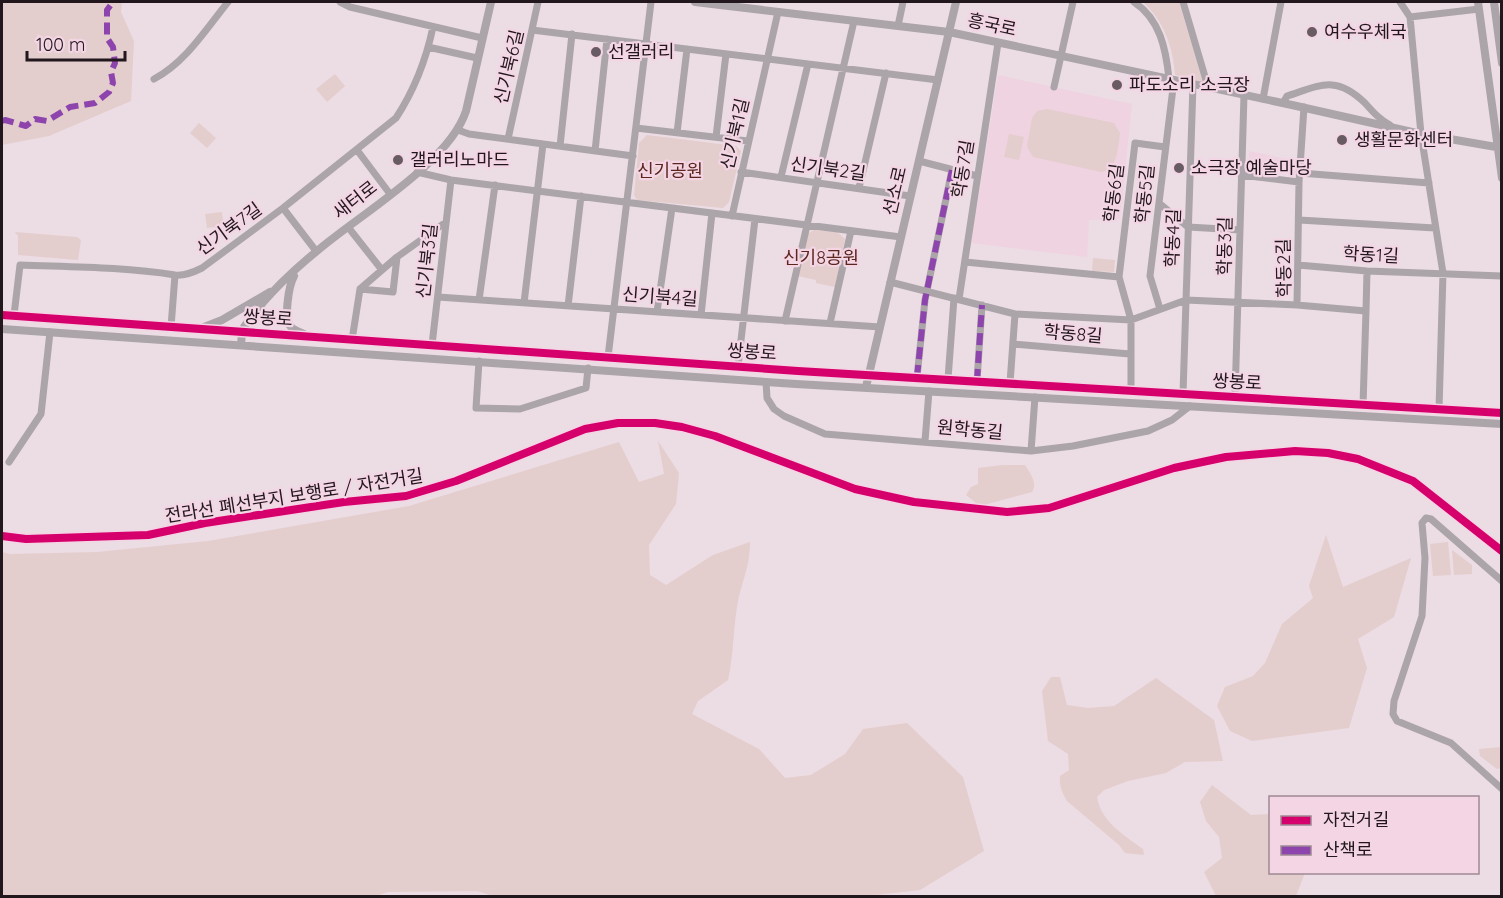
<svg xmlns="http://www.w3.org/2000/svg" width="1503" height="898" font-family="Quicksand,'Noto Sans KR',sans-serif">
  <rect width="100%" height="100%" fill="#ecdce4"/>
  <path fill="#efd3e1" d="M998 75 1132 104 1120 219 1089 220 1087 257 971 243Z
    M1249 151 1297 161 1296 175 1268 169H1252L1253 160 1249 158Z"/>
  <path fill="#e4cdcd" d="M2 2H122L121 12 134 41 131 101 49 136 2 145Z
    M1143 2H1179L1203 83 1175 75C1173 47 1164 21 1143 2Z
    M335 74 345 86 327 102 316 89Z
    M1047 109 1114 123 1120 133C1118 148 1118 169 1101 172L1033 157 1027 147 1032 118 1037 111Z
    M199 123 216 138 207 148 190 133Z
    M1009 134 1024 137 1019 160 1004 157Z
    M647 135 736 146 741 151 729 202 723 208 637 200 634 195 639 143Z
    M222 212 223 222 216 227 207 228 205 214Z
    M814 230 837 232 845 239 835 287 816 283V280L798 276 806 235Z
    M15 232 77 237 81 240 78 260 18 255V236Z
    M1093 258 1115 260 1114 272 1092 271Z
    M658 441 679 473 676 504 649 545 650 575 666 585 713 555 750 542C750 566 743 578 738 601 733 627 734 654 728 680L698 701 692 714 759 749 785 778 811 775 845 754 863 729 907 723 963 777 984 851 920 890 867 896H493L477 891 388 892 376 896H2V552L10 554 97 552 208 541 409 506 619 442 639 482 664 474Z
    M1002 465H1025C1030 473 1038 483 1032 492L980 506 966 495 971 487 978 484V468Z
    M1326 535 1343 587 1411 558 1394 617 1358 639 1367 668 1349 728 1252 741 1230 731 1217 706 1225 687 1253 676 1265 663 1282 624 1313 598 1309 586Z
    M1448 542 1451 575 1433 576 1430 544Z
    M1452 550 1472 565V574L1454 575Z
    M1051 677H1060L1067 705 1088 708 1114 706 1156 678 1214 720 1223 761 1185 762 1166 773 1128 781 1104 790 1097 797C1101 822 1124 835 1143 849L1144 855 1125 853 1119 845 1067 801C1062 792 1059 786 1060 776L1069 770 1068 754 1048 741 1042 691Z
    M1501 747V768L1497 769 1480 756 1479 749Z
    M1212 785 1251 815 1270 814V872L1305 873 1296 896H1216L1204 872 1222 858 1219 837 1206 821 1200 802Z"/>
  <g fill="none" stroke-linecap="round" stroke-linejoin="round">
    <path stroke="#aba4a9" stroke-width="7" d="M340 2 350 7 482 38
      M1134 2C1160 19 1166 49 1169 79
      M1183 2 1208 87
      M1400 2 1410 17 1421 134 1443 273 1439 409
      M1410 17 1479 9
      M898 26 903 2
      M532 30 938 80
      M428 47 477 58
      M154 79C186 62 206 29 228 2
      M1054 87 1073 2
      M1263 99 1281 2
      M1283 103 1287 96C1321 85 1336 75 1365 103 1373 112 1379 119 1390 125
      M1304 107 1299 182 1297 305 1366 311 1363 405
      M636 128 748 141
      M458 130 469 134 633 156
      M677 133 687 49
      M716 137 726 54
      M508 139 538 2
      M560 146 572 34
      M357 150 390 194
      M595 151 607 39
      M919 161 977 176
      M417 172 451 180 901 237
      M741 172 910 196
      M1300 173 1429 183
      M1241 175 1299 182
      M781 177 808 64
      M859 188 886 73
      M1160 204 1188 227 1240 230
      M283 208 316 251
      M732 216 778 12
      M1299 220 1435 228
      M348 227 382 270
      M965 262 1119 277
      M1298 265 1367 271 1502 276
      M890 282 1015 314 1131 320 1186 300 1297 305
      M360 289 393 292 397 257
      M438 297 880 327
      M959 299 998 43
      M479 300 495 185
      M524 303 543 144
      M568 306 581 196
      M1160 309 1150 276 1174 80
      M1366 311 1367 271
      M657 312 672 208
      M14 315 20 265C71 267 124 267 175 275 183 276 194 272 202 268L283 208 396 118C415 89 426 60 433 27
      M701 315 712 213
      M785 321 854 21
      M830 323 851 231
      M171 327 175 275
      M352 340 360 289 397 257 446 222
      M1013 344 1130 354
      M432 345 451 180
      M608 357 651 2
      M479 361 476 408 520 409 586 388 588 368
      M738 366 755 219
      M917 377 925 300 952 170
      M948 379 954 298
      M977 381 982 305
      M766 382 767 398 774 409 784 416 825 434 1031 451 1073 446 1148 431 1172 420 1190 406
      M1010 383 1015 314
      M1131 391V320L1119 277 1135 143 1165 147
      M1183 394 1193 84
      M1235 397 1244 95
      M925 441 929 391
      M1031 451 1035 397
      M9 462 41 414 50 332
      M1502 581 1431 519 1426 518 1422 523 1425 558 1422 616 1394 701 1393 714 1397 721 1451 743 1502 789"/>
    <path stroke="#aba4a9" stroke-width="8" d="M695 2 949 32 1292 105 1421 134 1502 148
      M1478 2 1502 178
      M1494 2 1502 63
      M294 276C289 285 283 319 291 327 294 330 300 332 304 334
      M2 315 798 371 1502 413
      M204 327 222 320 270 292
      M2 329 796 384 1502 424
      M241 345 242 332 244 327C264 298 290 273 317 251 359 215 449 163 466 111L491 2
      M866 387 956 2"/>
    <path stroke="#8e44ad" stroke-width="6" stroke-dasharray="12 6" stroke-linecap="butt" d="M2 121 5 120 26 126 35 119 47 121 70 107 95 103 109 92 113 83 111 72 115 63 113 47 107 38V10L113 2
      M917 377 925 300 952 170
      M977 381 982 305"/>
    <defs>
      <path id="cycleway" d="M2 315 798 371 1502 413
        M2 536 26 539 148 535 205 523 344 502 406 496 456 481 585 429 618 423H655L682 427 715 436 855 489 914 502 1007 512 1049 508 1174 468 1226 457 1295 451 1328 453 1358 459 1413 481 1502 551"/>
    </defs>
    <use href="#cycleway" stroke="#f3d5e4" stroke-width="11"/>
    <use href="#cycleway" stroke="#d6006c" stroke-width="8"/>
  </g>
  <g fill="#685c62" stroke="#f3d5e4" stroke-width="2">
    <circle cx="1312" cy="32" r="6"/>
    <circle cx="596" cy="52" r="6"/>
    <circle cx="1117" cy="85" r="6"/>
    <circle cx="1342" cy="140" r="6"/>
    <circle cx="398" cy="160" r="6"/>
    <circle cx="1179" cy="168" r="6"/>
  </g>
  <g text-anchor="middle" stroke-width="4.5" stroke-linejoin="round" paint-order="stroke">
    <g font-size="18" fill="#21171c" stroke="#f3d5e4">
      <text transform="translate(992 25) rotate(12)" y="6">흥국로</text>
      <text transform="translate(509 67) rotate(-77)" y="6">신기북6길</text>
      <text transform="translate(735 134) rotate(-77)" y="6">신기북1길</text>
      <text transform="translate(828 169) rotate(8)" y="6">신기북2길</text>
      <text transform="translate(963 169) rotate(-81)" y="6">학동7길</text>
      <text transform="translate(895 191) rotate(-77)" y="6">선소로</text>
      <text transform="translate(1114 193) rotate(-83)" y="6">학동6길</text>
      <text transform="translate(1145 194) rotate(-84)" y="6">학동5길</text>
      <text transform="translate(355 200) rotate(-38)" y="6">새터로</text>
      <text transform="translate(229 229) rotate(-36)" y="6">신기북7길</text>
      <text transform="translate(1173 238) rotate(-88)" y="6">학동4길</text>
      <text transform="translate(1225 246) rotate(-89)" y="6">학동3길</text>
      <text transform="translate(1371 255) rotate(3)" y="6">학동1길</text>
      <text transform="translate(427 261) rotate(-84)" y="6">신기북3길</text>
      <text transform="translate(1284 268) rotate(-91)" y="6">학동2길</text>
      <text transform="translate(660 297) rotate(4)" y="6">신기북4길</text>
      <text transform="translate(268 318) rotate(4)" y="6">쌍봉로</text>
      <text transform="translate(1073 334) rotate(5)" y="6">학동8길</text>
      <text transform="translate(752 352) rotate(4)" y="6">쌍봉로</text>
      <text transform="translate(1237 382) rotate(3)" y="6">쌍봉로</text>
      <text transform="translate(970 430) rotate(5)" y="6">원학동길</text>
      <text transform="translate(294 496) rotate(-9)" y="6">전라선 폐선부지 보행로 / 자전거길</text>
    </g>
    <g font-size="18" fill="#21171c" stroke="#f3d5e4" text-anchor="start">
      <text x="1324" y="38">여수우체국</text>
      <text x="608" y="58">선갤러리</text>
      <text x="1129" y="91">파도소리 소극장</text>
      <text x="1354" y="146">생활문화센터</text>
      <text x="410" y="166">갤러리노마드</text>
      <text x="1191" y="174">소극장 예술마당</text>
    </g>
    <g font-size="18" fill="#5a261d" stroke="#f3d5e4">
      <text x="670" y="177">신기공원</text>
      <text x="821" y="264">신기8공원</text>
    </g>
  </g>
  <rect width="1503" height="898" fill="none" stroke="#21171c" stroke-width="6"/>
  <rect x="1269" y="796" width="210" height="78" fill="#f3d5e4" stroke="#9f8994" stroke-width="1.5"/>
  <rect x="1281" y="816" width="30" height="9" fill="#d6006c" stroke="#9f8994" stroke-width="1.5"/>
  <text x="1323" y="826" font-size="18" fill="#21171c">자전거길</text>
  <rect x="1281" y="846" width="30" height="9" fill="#8e44ad" stroke="#9f8994" stroke-width="1.5"/>
  <text x="1323" y="856" font-size="18" fill="#21171c">산책로</text>
  <path d="M27 51v9h98v-9" fill="none" stroke="#21171c" stroke-width="3"/>
  <text x="36" y="51" font-size="18" fill="#21171c" stroke="#f3d5e4" stroke-width="4.5" paint-order="stroke">100 m</text>
</svg>
